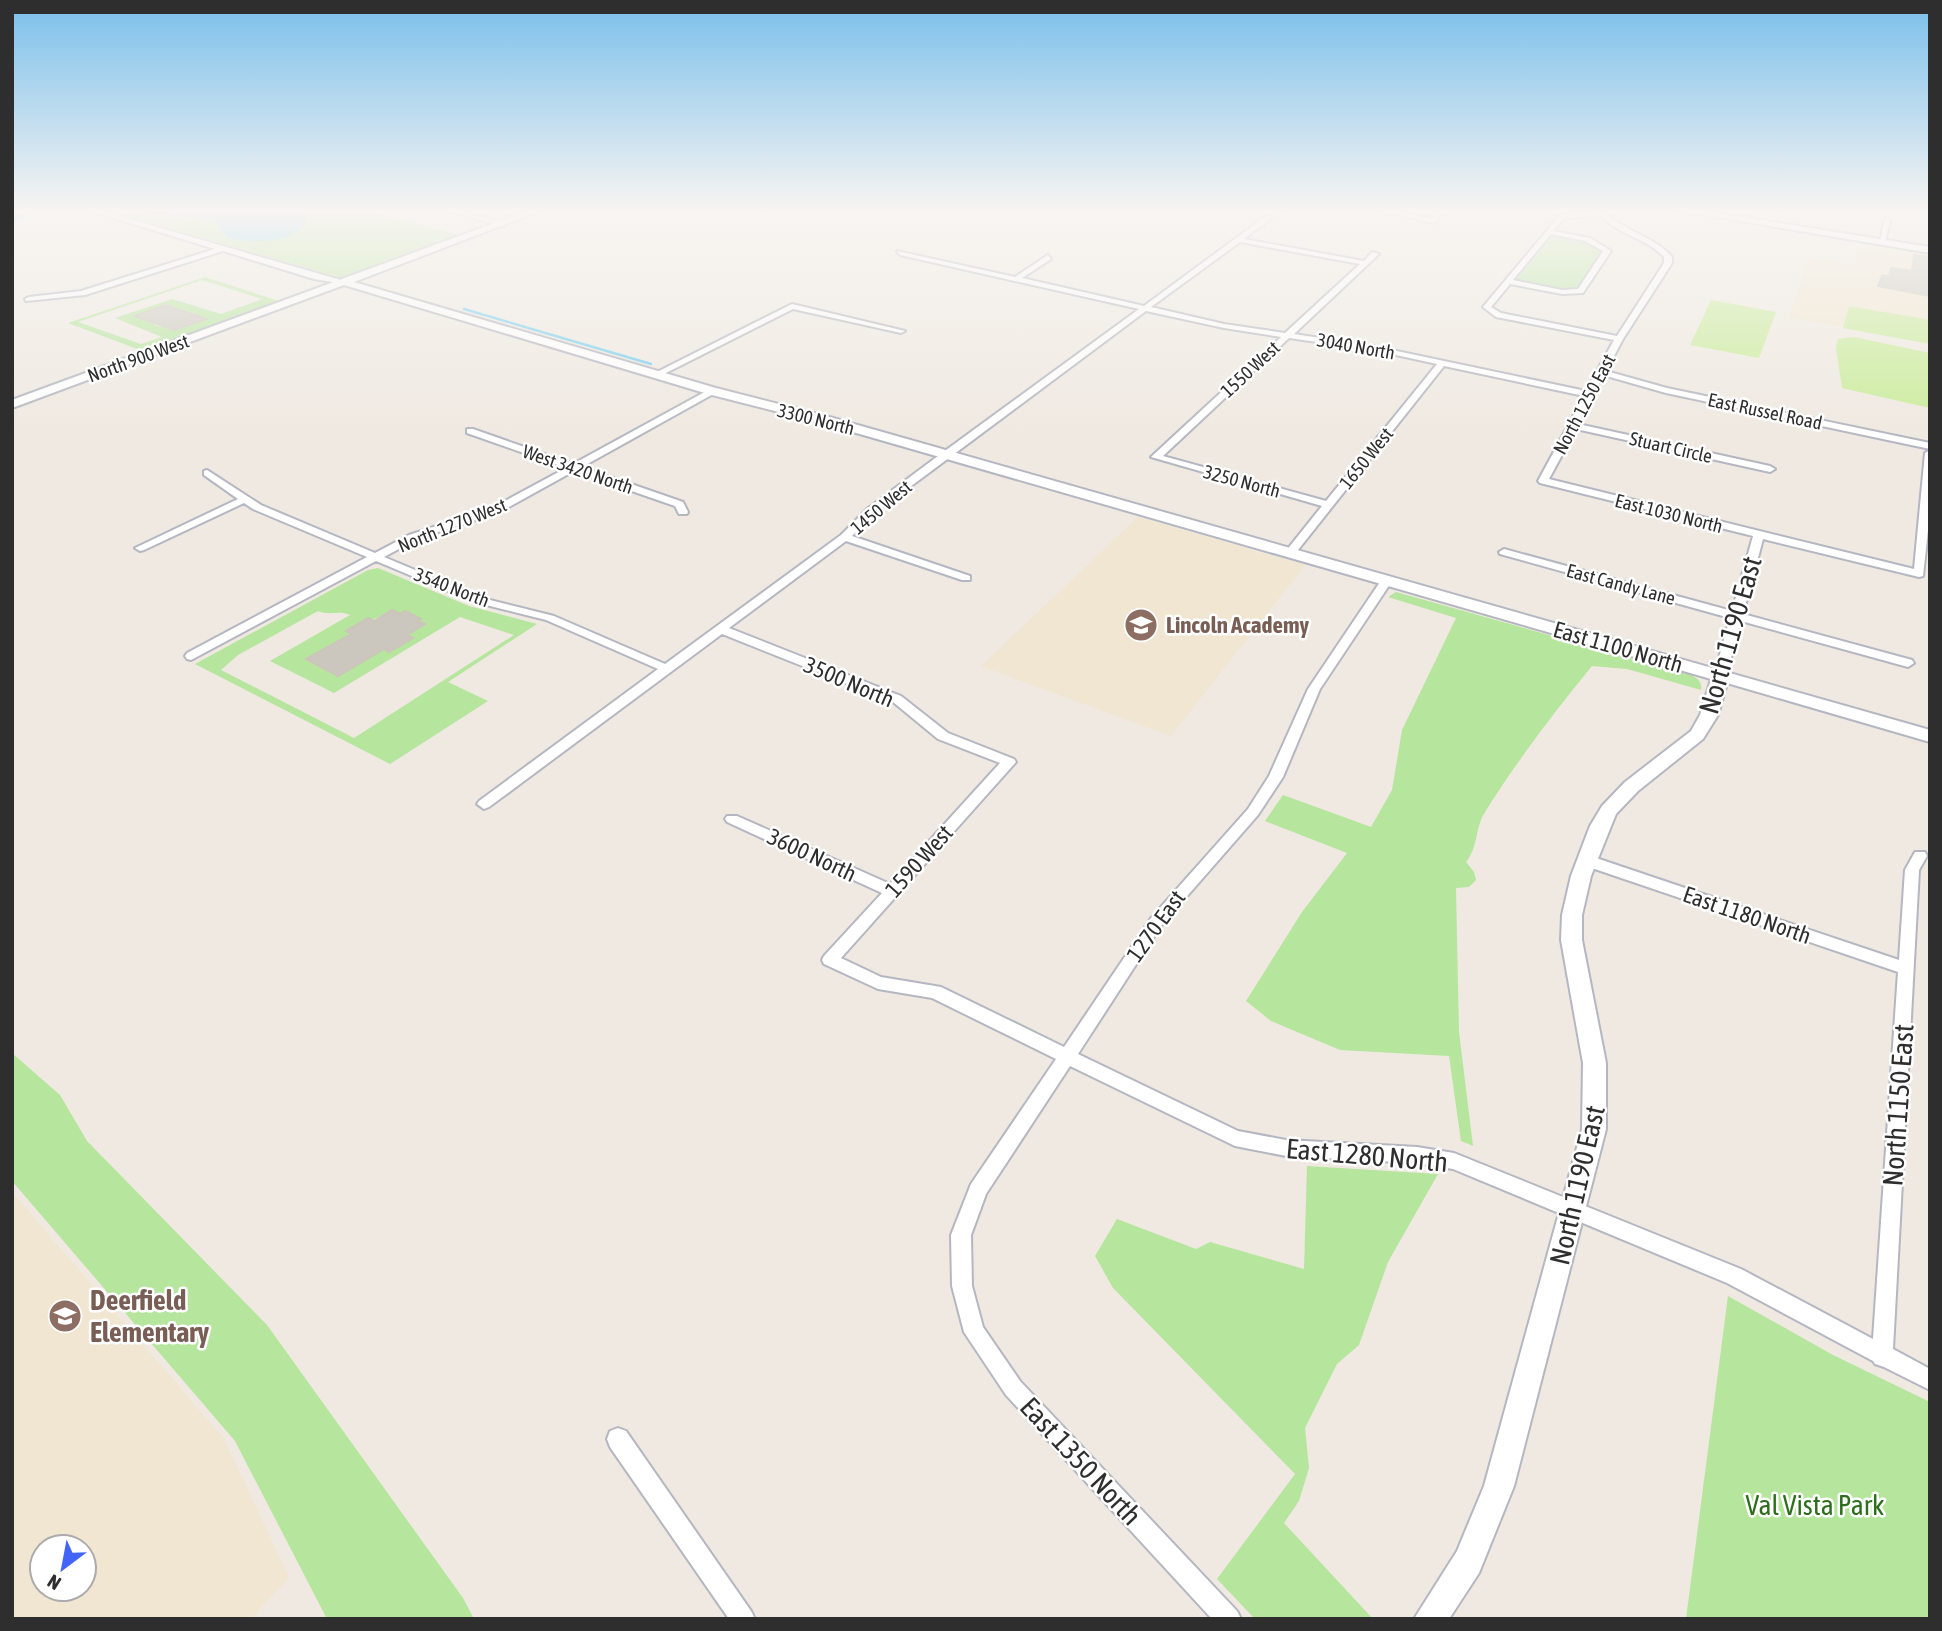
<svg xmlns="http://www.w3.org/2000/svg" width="1942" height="1631" font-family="'Asap Condensed',sans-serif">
  <rect width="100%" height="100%" fill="#efe9e1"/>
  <path fill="#f0e6d1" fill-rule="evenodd" d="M1859 242 1930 253V343L1789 317 1809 257 1853 265Z
    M1138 517 1305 565 1171 736 981 666Z
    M12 1192 224 1439 289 1577 251 1619H12ZM42 1547H84V1589H42Z"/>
  <path fill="#b6e59e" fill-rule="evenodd" d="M106 210H361L460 235 343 278Z
    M1552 236 1586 241 1602 251 1575 290 1516 280Z
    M205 277 282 302 145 352 68 323ZM202 280 262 299 221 314 172 299 115 318 162 337 141 344 78 322ZM165 305 196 314 198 322C185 328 168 329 154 325L157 323 136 315Z
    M378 568 469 606 537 624 448 682 488 701 390 764 195 664 368 570ZM318 611C329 616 339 610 350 615L270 661 334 693 460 617 514 635 354 738 221 670 238 655ZM392 611 400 614 405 612 420 618 417 621 424 624 407 635 412 638 384 649 338 676 306 660 351 633 347 631Z
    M1396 592 1691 675C1698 679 1702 681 1701 690L1627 669 1592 666C1554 712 1517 761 1485 812 1475 827 1478 848 1466 862L1474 872 1476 880 1469 887 1456 888 1459 1032 1473 1146 1461 1141 1449 1056 1340 1050 1271 1021 1246 1001 1302 912 1347 853 1265 821 1283 795 1371 827 1392 790 1402 730 1456 618 1388 597Z
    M12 1053 60 1095 87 1141 267 1325 463 1598 474 1619H327L235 1441 12 1181Z
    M1307 1166 1438 1174 1388 1262 1359 1345 1337 1364 1305 1428 1309 1468 1299 1501 1284 1523 1373 1619H1255L1217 1579 1295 1474 1113 1288 1095 1256 1117 1219 1196 1249 1210 1242 1304 1269Z
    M1728 1296 1833 1355 1930 1402V1619H1686Z"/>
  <path fill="#c9ec9a" d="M1711 300 1776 312 1759 358 1690 345Z
    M1849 306 1930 320V344L1843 328Z
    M1854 337 1930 353V408L1842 388 1836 348 1838 339Z"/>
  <path fill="#75cff0" d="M126 210H308L305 224 301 225H305C289 244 251 243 228 238L217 225 208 220Z"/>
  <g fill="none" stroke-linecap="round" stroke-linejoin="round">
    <path stroke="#75cff0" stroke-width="2.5" d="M13 221 32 210
      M464 309 651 364"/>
  </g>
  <path fill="#cbc7bf" stroke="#cbc5ba" stroke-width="2" d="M1914 255 1930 257V296L1878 286 1882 275 1889 276 1891 268 1912 271Z
    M165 305 195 315 206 319 174 330 135 316Z
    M392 610 400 614 405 611 421 619 417 621 425 624 407 635 413 638 389 652 384 649 338 676 306 659 351 634 346 631 368 618 374 621Z"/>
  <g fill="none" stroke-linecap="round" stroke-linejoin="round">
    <defs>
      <path id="street" d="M87 210H98L348 282 344 284 314 279 223 251 85 295 26 301 25 299 29 297 81 291 215 249Z
        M445 210H457L506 224 503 226Z
        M1274 210H1282L1244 239 1364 261 1372 252 1379 254 1294 334 1373 346 1586 391 1614 340 1496 317 1483 307 1560 215 1603 210C1623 232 1653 235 1672 257V263L1623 339 1606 371 1667 388 1930 443V449L1666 393 1603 375 1578 424 1770 466 1775 469 1770 472 1576 429 1549 479 1914 569 1925 453 1930 450V512L1923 576 1919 577 1763 539 1743 614 1912 660 1914 663 1908 667 1741 621 1726 676 1720 680 1716 679 1714 676 1730 618 1500 554 1499 552 1504 549 1732 611 1753 536 1540 483 1538 481 1584 396 1444 366 1294 555H1286V551L1322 506 1151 457 1281 337 1224 328 1146 311 875 513 852 536 970 576V580H962L846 541 729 628 901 696 948 733 1014 759 1016 762 841 958 881 977 941 987 1064 1047 1151 918 1248 809 1269 776 1308 689 1382 579H1390L1392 581 1320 689 1283 777 1258 815 1161 926 1078 1054 1238 1131 1286 1140 1417 1147 1454 1153 1741 1269 1873 1339 1898 972 1583 865 1581 861 1588 856 1593 857 1899 960 1905 870 1915 852H1925L1927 856 1919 870 1893 1349 1930 1369V1390L1884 1367 1875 1364 1873 1361 1727 1283 1453 1169 1417 1163 1286 1156 1235 1146 1070 1066 986 1194 971 1235 972 1286 983 1327 1020 1381 1237 1611 1241 1619H1212L1006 1395 964 1332 952 1286 951 1235 971 1184 1056 1059 932 998 878 989 824 964 822 960 824 956 882 893 727 822 725 819 727 816H737L890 884 1000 763 938 739 893 702 722 634 489 807 484 809 477 804 479 801 658 669 546 620 474 602 376 561 191 660 187 659 185 656 187 653 367 557 253 509 244 503 144 550 140 551 135 548 238 499 204 475V471L207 470 261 505 375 553 409 535 492 508 566 468 467 433V429H473L573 464 712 388 716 391 715 393 582 467 683 502 688 512 687 514H679L675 506 574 471 500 512 417 539 384 557 482 598 554 616 665 664 841 535 867 509 942 453 1139 309 900 255 897 251 1015 277 1048 255 1051 259 1022 278 1144 306ZM1601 216C1618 235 1647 238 1664 257V263L1617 336 1501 313 1491 307 1510 284 1562 294 1583 293 1611 251 1590 238 1553 231 1564 218ZM1551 234 1585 241 1603 251 1578 289 1562 290 1513 280ZM1240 242 1360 264 1285 333 1224 324 1151 307ZM1289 338 1373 350 1437 364 1326 501 1163 456Z
        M1376 210H1391L1432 219 1435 210H1441L1437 221 1434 223Z
        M1887 219 1890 221 1885 242 1880 243 1884 221Z
        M792 304 905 331 901 333 793 309 660 376 653 374Z
        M618 1428 626 1431 751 1611 755 1619H729L610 1447 607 1439 610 1431Z"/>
      <path id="secondary" d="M530 210H543L354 282 716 388 826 416 1930 730V742L1727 683 1718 715 1703 739 1638 791 1616 814 1591 876 1582 915V940L1606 1063V1129L1514 1486 1479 1573 1449 1619H1414L1457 1551 1484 1486 1582 1129 1583 1063 1561 940 1562 915 1571 876 1590 826 1602 806 1625 782 1691 731 1700 715 1711 679 818 422 708 394 344 285 12 408V400Z
        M1675 210H1699L1930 247V253Z"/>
    </defs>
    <use href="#street" stroke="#b4b7c1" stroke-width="4"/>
    <use href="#secondary" stroke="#b4b7c1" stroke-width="4"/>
    <use href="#street" fill="#fff" fill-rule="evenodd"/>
    <use href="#secondary" fill="#fff" fill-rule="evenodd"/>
  </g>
  <linearGradient id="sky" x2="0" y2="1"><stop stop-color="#7abfeb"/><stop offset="0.48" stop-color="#f8f5f2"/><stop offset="1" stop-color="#f8f5f2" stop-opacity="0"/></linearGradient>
  <rect width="1942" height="439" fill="url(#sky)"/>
  <defs>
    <symbol id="school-disc" viewBox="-11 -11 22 22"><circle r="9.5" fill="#8d6e63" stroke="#fff"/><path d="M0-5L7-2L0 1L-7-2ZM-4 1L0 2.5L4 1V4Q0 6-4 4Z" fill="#fff"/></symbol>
  </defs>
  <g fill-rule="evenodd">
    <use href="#school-disc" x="1122" y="606" width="38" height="38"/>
    <use href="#school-disc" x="46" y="1297" width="38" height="38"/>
  </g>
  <g text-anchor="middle" stroke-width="5" stroke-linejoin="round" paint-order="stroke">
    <g font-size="19" fill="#2e2e2e" stroke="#fff">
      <text transform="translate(1356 346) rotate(10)" y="7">3040 North</text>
      <text transform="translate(138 358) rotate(-20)" y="7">North 900 West</text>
      <text transform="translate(1250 369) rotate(-43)" y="7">1550 West</text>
      <text transform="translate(1584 404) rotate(-62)" y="7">North 1250 East</text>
      <text transform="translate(1765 411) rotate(12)" y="7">East Russel Road</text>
      <text transform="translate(816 419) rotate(14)" y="7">3300 North</text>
      <text transform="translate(1671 447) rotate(13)" y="7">Stuart Circle</text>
      <text transform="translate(1366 458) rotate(-51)" y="7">1650 West</text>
      <text transform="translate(578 469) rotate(19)" y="7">West 3420 North</text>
      <text transform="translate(1242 481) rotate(15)" y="7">3250 North</text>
      <text transform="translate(881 507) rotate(-40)" y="7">1450 West</text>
      <text transform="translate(1669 513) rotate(14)" y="7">East 1030 North</text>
      <text transform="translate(452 525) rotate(-22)" y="7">North 1270 West</text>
      <text transform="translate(1621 584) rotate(15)" y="7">East Candy Lane</text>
      <text transform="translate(452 587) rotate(21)" y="7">3540 North</text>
    </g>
    <g font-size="23" font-weight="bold" fill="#785e54" stroke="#fff" text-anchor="start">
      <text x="1166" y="633">Lincoln Academy</text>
    </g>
    <g font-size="23" fill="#2e2e2e" stroke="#fff">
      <text transform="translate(1618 647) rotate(16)" y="8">East 1100 North</text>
      <text transform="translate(849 682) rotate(23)" y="8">3500 North</text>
      <text transform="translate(812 855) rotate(25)" y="8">3600 North</text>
      <text transform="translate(919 861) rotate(-48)" y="8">1590 West</text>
      <text transform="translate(1747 915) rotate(19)" y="8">East 1180 North</text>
      <text transform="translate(1156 926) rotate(-54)" y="8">1270 East</text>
    </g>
    <g font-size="28" fill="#2e2e2e" stroke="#fff">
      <text transform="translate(1730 635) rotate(-74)" y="10">North 1190 East</text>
      <text transform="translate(1898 1105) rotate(-86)" y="10">North 1150 East</text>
      <text transform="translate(1367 1155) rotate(5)" y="10">East 1280 North</text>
      <text transform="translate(1577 1185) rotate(-77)" y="10">North 1190 East</text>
      <text transform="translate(1081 1461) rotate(47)" y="10">East 1350 North</text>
    </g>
    <g font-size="28" font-weight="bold" fill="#785e54" stroke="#fff" text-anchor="start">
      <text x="90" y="1310">Deerfield<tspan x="90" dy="32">Elementary</tspan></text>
    </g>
    <g font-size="28" fill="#2c6e1b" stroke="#fff">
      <text x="1815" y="1515">Val Vista Park</text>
    </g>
  </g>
  <rect width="1942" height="1631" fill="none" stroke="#2e2e2e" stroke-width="28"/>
  <g transform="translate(63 1568) rotate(212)"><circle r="33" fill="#ffffff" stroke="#ababab" stroke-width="2"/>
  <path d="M0-5L12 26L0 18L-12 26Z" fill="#4264fb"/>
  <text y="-10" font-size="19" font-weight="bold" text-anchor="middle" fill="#2e2e2e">N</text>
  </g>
</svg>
